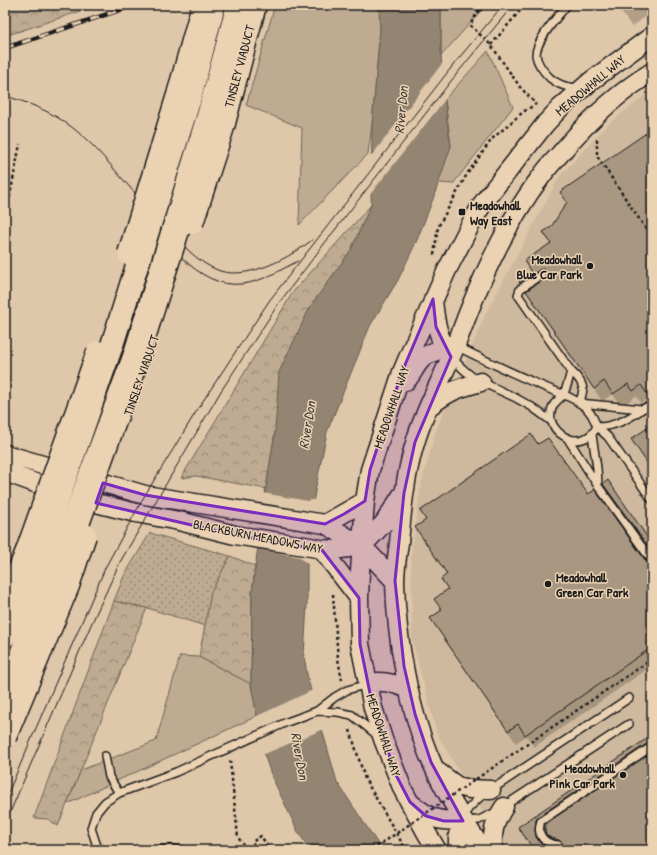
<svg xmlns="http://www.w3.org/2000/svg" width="657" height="855" font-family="'Patrick Hand',sans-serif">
  <defs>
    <pattern id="forest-crowns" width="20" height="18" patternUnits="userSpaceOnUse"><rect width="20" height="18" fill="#beab92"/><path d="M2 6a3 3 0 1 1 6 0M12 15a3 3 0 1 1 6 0" fill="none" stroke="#9a8a76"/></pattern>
    <pattern id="garden-dots" width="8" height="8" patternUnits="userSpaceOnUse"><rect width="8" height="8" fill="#beab92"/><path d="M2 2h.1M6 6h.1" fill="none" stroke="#9a8a76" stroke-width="1.8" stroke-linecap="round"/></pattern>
  </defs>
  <rect width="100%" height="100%" fill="#dfc7aa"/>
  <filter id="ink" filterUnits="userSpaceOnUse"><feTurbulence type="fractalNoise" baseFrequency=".025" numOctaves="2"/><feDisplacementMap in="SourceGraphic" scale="8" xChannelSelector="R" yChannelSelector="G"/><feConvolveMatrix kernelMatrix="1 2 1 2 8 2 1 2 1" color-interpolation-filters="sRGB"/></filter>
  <g filter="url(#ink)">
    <path fill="#cfb99e" d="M652 90V850H505L437 734 412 640 411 555 421 484 436 430 486 313 559 177 607 125Z"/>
    <path fill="#beab92" stroke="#6d6457" d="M275 5H379L380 29 372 125 368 154 299 225 302 128 246 105Z
      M441 5H486L441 56Z
      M488 51 513 107 453 184 438 183 451 146 445 99Z
      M180 656 199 657 251 684 257 716 67 804 81 770 156 741Z"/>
    <path fill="url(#forest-crowns)" stroke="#6d6457" d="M5 5H99L5 36Z
      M371 205 351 250 310 307 275 432 266 489 196 476 181 478 293 292Z
      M230 556 255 566 252 594 251 684 199 657 211 592Z
      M114 601 147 608 58 826 48 819 34 818Z"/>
    <path fill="url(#garden-dots)" stroke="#6d6457" d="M150 533 230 556 211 592 205 626 147 608 114 601 124 576Z"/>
    <path fill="#948573" stroke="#645b50" d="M379 5H441V56L447 122 451 146 433 199 417 240 398 280 370 326 327 432 315 491 307 541V604L304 656 308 680 337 782 382 850H310L298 832 272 777 264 754 251 684 252 594 262 513 275 432 279 372 310 307 351 250 371 205 372 125 380 29Z"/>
    <path fill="#dfc7aa" d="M444 61 447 97 369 196 370 158Z
      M263 493 308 501 316 499 309 541V565L299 557 256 548Z
      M313 690 324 729 262 755 255 717Z"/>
    <path fill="#0003" d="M616 5H652V11L632 27Z
      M652 130V402L649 398 641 403 636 396 621 407 613 394 602 401 527 293 520 281 532 273 551 244 545 232 552 227Z
      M652 426V471L632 440Z
      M538 446 588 496 649 566H652V666L534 747 526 736 516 743 439 631 431 618 442 611 436 599 449 590 442 579 448 575 417 528Z
      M604 484 652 546V554L612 497Z
      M652 736V850H558L554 846 545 828H543L545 831 542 839V844L551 850H533L519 828Z"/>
    <path fill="#a99782" stroke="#1c1c1c" d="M652 129V400H651L641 385 633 391 628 384 613 394 604 381 594 389 526 291 545 278 547 274 546 271 544 269 540 270 520 283 519 280 531 272 524 261 551 243 543 232 551 227 567 202 560 192Z
      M652 425V470L631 439Z
      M531 434 538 444 548 438 588 494 595 490 648 564 652 566V647L525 735 518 724 508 731 430 618 442 610 434 599 448 589 441 579 447 574 415 527 426 520 420 511Z
      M608 480 652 544V552L603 484Z
      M652 735V746L648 744 645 745 538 817 536 820 535 830 536 837 542 845 552 849H560L563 846 562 843 559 840 551 838 546 835 545 830V824L652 752V850H534L518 827Z"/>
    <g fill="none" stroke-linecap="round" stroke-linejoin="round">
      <defs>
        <path id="service" d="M567 5C558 16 536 40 536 55 537 64 544 72 550 78 559 85 568 89 579 87
          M542 274 520 289 518 295 571 371C583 382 586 388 579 403L642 409 652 405
          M456 346C484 360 512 373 540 385 555 392 575 397 587 409 592 414 595 421 597 427 593 433 590 437 583 439 567 444 548 428 551 412 552 403 558 401 563 395 567 388 569 379 571 371
          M451 357 463 369 475 379 514 397 532 407 551 421
          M597 427 608 437 652 500
          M597 427C614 427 629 419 642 409
          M592 435 597 468 598 483
          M568 439 598 486 652 561
          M317 711 338 712 352 715 377 735
          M105 756 109 777 119 793
          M504 806 629 724
          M496 812 479 820 463 821 468 809 479 798 629 698
          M558 845C544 844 536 835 541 821L648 749
          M101 850 97 846 91 828 96 813 105 802 119 793 176 772 287 722 317 711 335 697 347 690 368 684
          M158 850 171 849 182 850"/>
        <path id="tertiary" d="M433 300C435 321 438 340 451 357
          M406 381C412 375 415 366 421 360 430 351 444 348 456 346
          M430 406C449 391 458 388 481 382
          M5 454 145 495 325 524 362 546 395 581
          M5 472 76 498 136 513 179 521 235 535 311 547C329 552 345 549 362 546
          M325 524 365 501
          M362 546 384 523 402 495
          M322 550 359 598
          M368 683C383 680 395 683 409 690
          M438 772 457 786 470 789 491 790
          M413 805C432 820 439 821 463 821
          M437 850 426 832 403 790 383 739 373 708 360 644 359 598 360 572 365 501 370 470 402 372 413 346 447 270 474 218 485 200 546 123 560 108 591 81 652 36
          M458 850V835L463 821
          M483 850C464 822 445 793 432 763 409 711 396 638 395 582 395 569 397 556 399 543 402 509 405 476 415 443 425 407 446 373 459 337 480 280 506 222 543 174 550 164 559 156 566 147 591 118 619 92 652 72
          M493 850C492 831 494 823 504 807"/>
      </defs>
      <use href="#service" stroke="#1c1c1c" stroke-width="10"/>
      <use href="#tertiary" stroke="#1c1c1c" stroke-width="21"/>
      <path stroke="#1c1c1c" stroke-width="2.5" stroke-dasharray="3 3" stroke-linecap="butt" d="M482 5 470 25 491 45 520 87 536 104
        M479 11 489 5
        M491 45 524 6
        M597 139V156L652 238
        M5 221 20 144
        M434 255 438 227 467 174 492 139 523 112 536 104
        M333 594 338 659 342 680
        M350 730 365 779 406 850
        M230 761 238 837 246 850
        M258 850 252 842 261 836 270 850"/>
      <use href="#service" stroke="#ebd2b3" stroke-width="7"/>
      <use href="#tertiary" stroke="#ebd2b3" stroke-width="18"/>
      <path stroke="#1c1c1c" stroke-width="1" d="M5 96C24 101 47 110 63 121 88 137 107 161 126 183 138 197 152 211 165 225 181 243 197 263 220 271 249 280 291 257 312 240
        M141 205C162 237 197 289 242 284 262 282 280 270 298 261
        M5 800 106 566 145 495 199 407 269 301 454 64 503 5
        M5 824 90 627 120 562 221 391 279 303 331 235 451 81 513 5"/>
      <defs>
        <path id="rail" d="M5 48 135 5"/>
      </defs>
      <use href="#rail" stroke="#1c1c1c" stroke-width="4.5"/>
      <use href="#rail" stroke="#ebd2b3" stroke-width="3" stroke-dasharray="9" stroke-linecap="butt"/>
      <defs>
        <path id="service-bridge" d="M5 673 47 570 127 354 202 110 230 5"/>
        <path id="trunk-bridge" d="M192 223 223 127 255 5
          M129 254 178 95 203 5
          M5 606 27 551 98 352
          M5 737 68 586 85 535"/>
        <path id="motorway-bridge" d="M5 636 37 559 112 345 189 101 214 5
          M5 709 60 574 136 363 213 120 244 5"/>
      </defs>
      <use href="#service-bridge" stroke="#1c1c1c" stroke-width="10" stroke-linecap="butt"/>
      <use href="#trunk-bridge" stroke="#1c1c1c" stroke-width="25" stroke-linecap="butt"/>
      <use href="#motorway-bridge" stroke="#1c1c1c" stroke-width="25" stroke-linecap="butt"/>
      <path stroke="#1c1c1c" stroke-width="2.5" stroke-dasharray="3 3" stroke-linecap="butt" d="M372 850 652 659"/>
      <use href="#service-bridge" stroke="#ebd2b3" stroke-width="7"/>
      <use href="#trunk-bridge" stroke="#ebd2b3" stroke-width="22"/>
      <use href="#motorway-bridge" stroke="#ebd2b3" stroke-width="22"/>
    </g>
  </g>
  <path fill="#7b2cbf" fill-opacity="0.2" stroke="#7b2cbf" stroke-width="3" stroke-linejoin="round" d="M433 299 436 327 451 357 415 442 404 493 395 581 404 666 415 714 431 762 463 821H444L426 816 410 802 396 775 373 708 360 644 359 598 322 550 235 535 96 503 103 483 145 495 325 524 344 514 365 501 370 470 402 372Z"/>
  <g fill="#1c1c1c" stroke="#ebd2b3" stroke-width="1.5">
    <rect x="458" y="208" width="8" height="8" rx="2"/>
    <circle cx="590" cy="266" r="4"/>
    <circle cx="548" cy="584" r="4"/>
    <circle cx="623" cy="775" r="4"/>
  </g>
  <g text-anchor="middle" stroke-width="3" stroke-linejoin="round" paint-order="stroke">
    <g font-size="13" fill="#1c1c1c" stroke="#ebd2b3">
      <text transform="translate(239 66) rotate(-75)" y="5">TINSLEY VIADUCT</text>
      <text transform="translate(590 85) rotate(-40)" y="5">MEADOWHALL WAY</text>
      <text transform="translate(141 375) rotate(-71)" y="5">TINSLEY VIADUCT</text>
      <text transform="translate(391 407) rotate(-71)" y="5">MEADOWHALL WAY</text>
      <text transform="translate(258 536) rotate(11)" y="5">BLACKBURN MEADOWS WAY</text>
      <text transform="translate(384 735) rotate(72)" y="5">MEADOWHALL WAY</text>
    </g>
    <g font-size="13" font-weight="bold" fill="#1c1c1c" stroke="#ebd2b3" text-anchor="start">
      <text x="470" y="210">Meadowhall<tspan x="470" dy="15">Way East</tspan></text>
      <text x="582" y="264" text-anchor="end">Meadowhall<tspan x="582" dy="15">Blue Car Park</tspan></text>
      <text x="556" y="582">Meadowhall<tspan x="556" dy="15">Green Car Park</tspan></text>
      <text x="615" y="773" text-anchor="end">Meadowhall<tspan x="615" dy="15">Pink Car Park</tspan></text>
    </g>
    <g font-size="14" font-style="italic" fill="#46413a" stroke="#ebd2b3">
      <text transform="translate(401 110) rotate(-85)" y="5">River Don</text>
      <text transform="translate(307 425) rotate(-81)" y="5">River Don</text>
      <text transform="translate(300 756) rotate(80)" y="5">River Don</text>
    </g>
  </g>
  <rect width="657" height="855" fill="none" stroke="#ebd2b3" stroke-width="20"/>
  <rect x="10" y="10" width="637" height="835" fill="none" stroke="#1c1c1c" stroke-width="1.5" filter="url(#ink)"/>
</svg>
